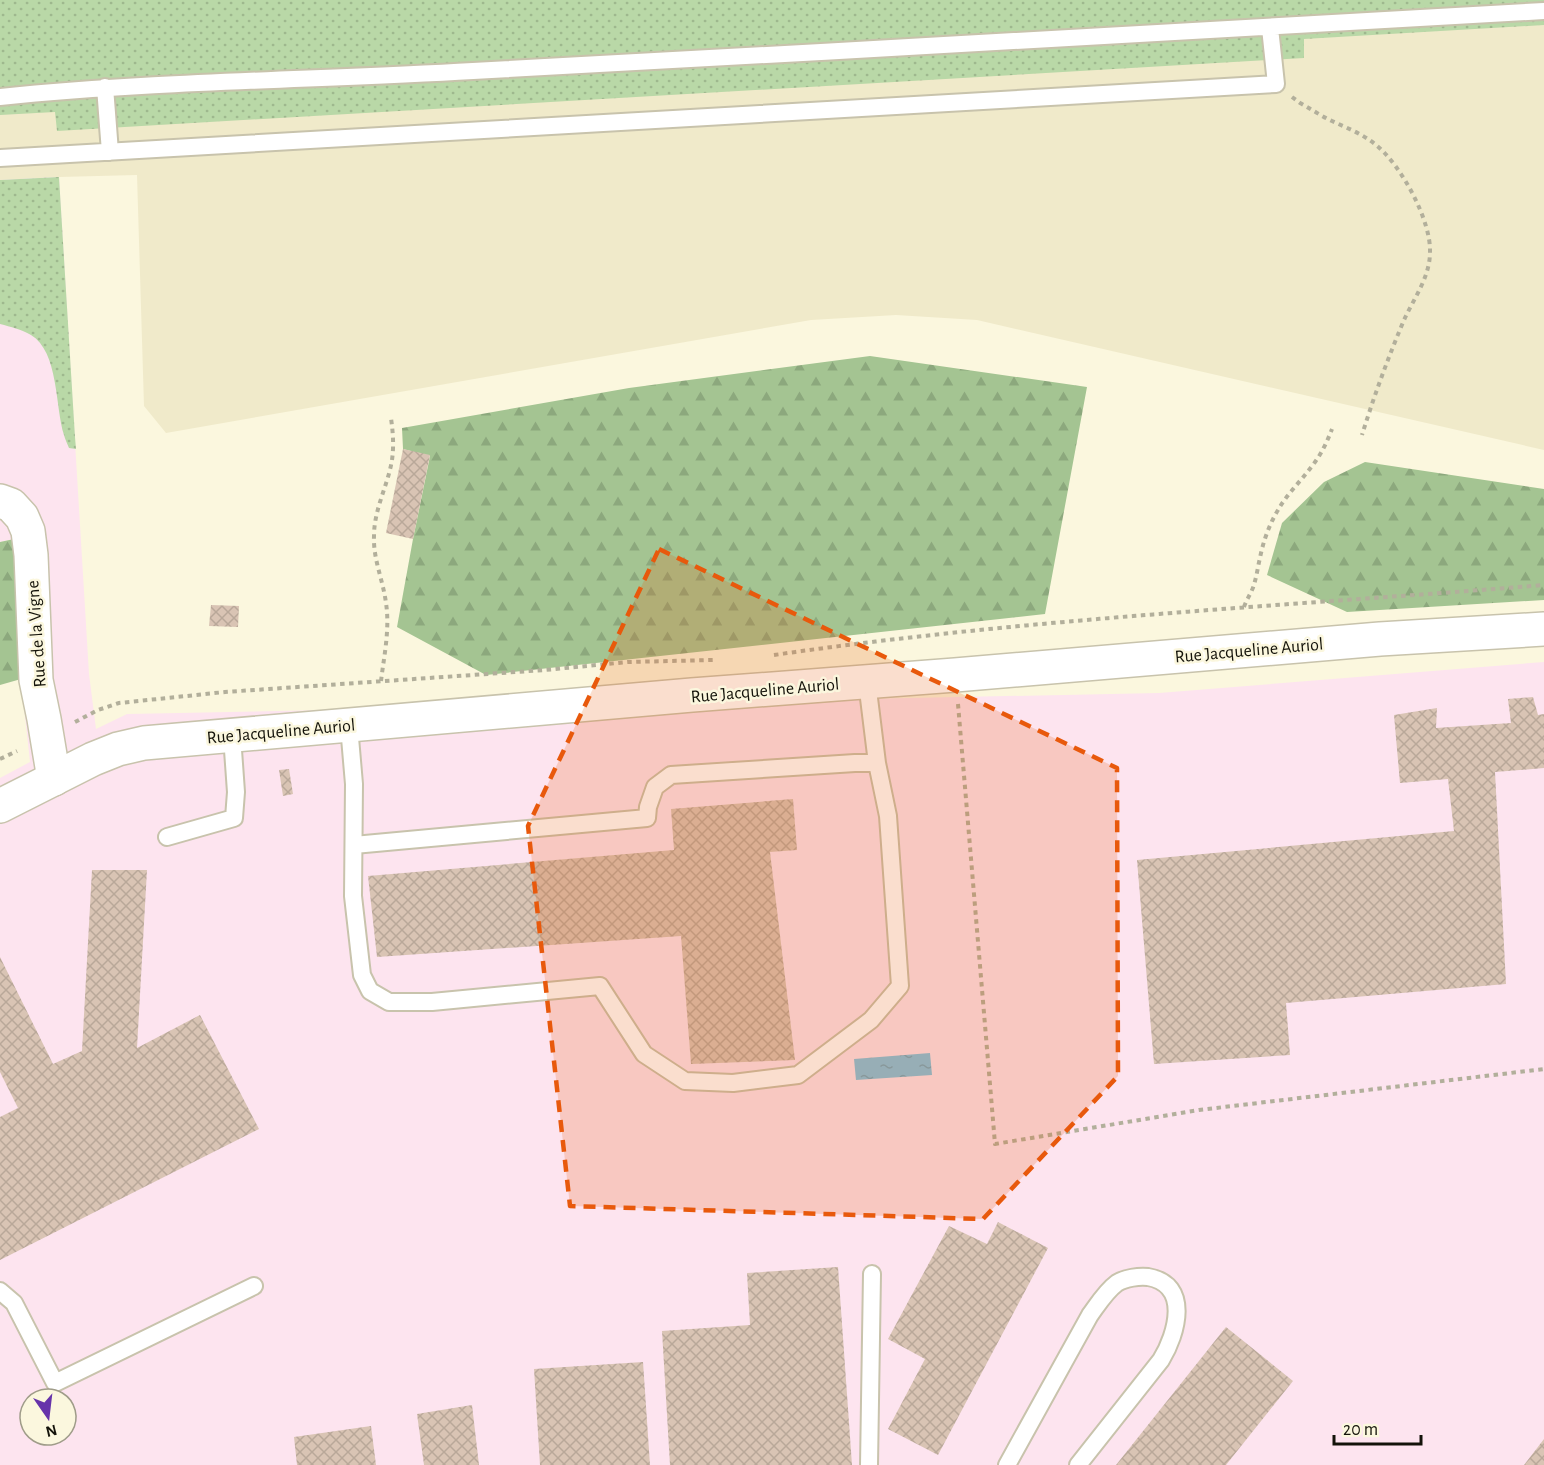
<svg xmlns="http://www.w3.org/2000/svg" width="1544" height="1465" font-family="'Alegreya Sans',sans-serif">
  <defs>
    <pattern id="grass-dots" width="8" height="8" patternUnits="userSpaceOnUse" patternTransform="scale(1.5)"><rect width="8" height="8" fill="#b9d8a7"/><path d="M2 2h.1M6 6h.1" fill="none" stroke="#9eb88e" stroke-width="1.8" stroke-linecap="round"/></pattern>
    <pattern id="forest-firs" width="22" height="20" patternUnits="userSpaceOnUse" patternTransform="scale(1.5)"><rect width="22" height="20" fill="#a4c492"/><path d="M5 1l3.5 6h-7zM16 11l3.5 6h-7z" fill="#8ca87d"/></pattern>
    <pattern id="water-ripples" width="26" height="14" patternUnits="userSpaceOnUse" patternTransform="scale(1.5)"><rect width="26" height="14" fill="#84c4e1"/><path d="M2 4q2-2 4 0t4 0M15 11q2-2 4 0t4 0" fill="none" stroke="#71a8c0"/></pattern>
    <pattern id="building-cross-hatch" width="8" height="8" patternUnits="userSpaceOnUse" patternTransform="scale(1.5)"><rect width="8" height="8" fill="#d9c4b4"/><path d="M0 0l8 8M0 8l8-8" fill="none" stroke="#b9a899"/></pattern>
  </defs>
  <rect width="100%" height="100%" fill="#fbf7de"/>
  <path fill="#f0eaca" d="M0 0H1544V450L977 320 896 315 811 320 166 433 144 406 137 175 59 177 0 180Z"/>
  <path fill="#fde4ef" fill-rule="evenodd" d="M59 177 89 674 96 729 127 714 1159 693 1544 662V1465H0V778L30 762 21 679 14 539 0 542V180ZM30 1399H66V1435H30Z"/>
  <path fill="url(#grass-dots)" d="M0 0H1544V25L1304 39V58L57 131 55 112 0 115Z
    M59 177 75 437 76 449 69 448C67 443 65 439 64 435 55 407 59 352 31 335 21 329 11 327 0 324V180Z"/>
  <path fill="url(#forest-firs)" d="M870 356 1087 387 1045 614 486 675 397 627 413 539 430 456 403 449 402 428 629 388Z
    M1365 462 1544 489V600L1347 612 1267 575 1282 523 1324 482Z
    M14 539 21 679 0 685V542Z"/>
  <path fill="url(#water-ripples)" d="M930 1053 932 1075 856 1080 854 1059Z"/>
  <path fill="url(#building-cross-hatch)" d="M403 449 430 455 413 539 386 533Z
    M211 605 239 606 238 627 209 626Z
    M1533 697 1538 715 1544 714V768L1495 772 1506 984 1286 1003 1290 1055 1154 1064 1137 860 1454 831 1448 779 1400 783 1394 715 1437 708 1436 728 1511 723 1508 699Z
    M289 769 293 794 283 796 279 770Z
    M793 799 797 850 770 852 795 1060 691 1064 681 936 377 957 368 876 674 850 671 809Z
    M92 870H147L137 1048 200 1015 259 1129 0 1260V1117L18 1108 0 1072V957L53 1064 82 1051Z
    M998 1222 1048 1248 938 1455 888 1429 925 1359 888 1339 949 1226 987 1244Z
    M838 1267 852 1465H670L662 1331 750 1325 747 1273Z
    M1226 1327 1293 1381 1226 1465H1116Z
    M643 1362 650 1465H540L534 1369Z
    M472 1405 479 1465H424L417 1414Z
    M371 1426 376 1465H297L294 1437Z
    M1544 1439V1465H1524Z"/>
  <g fill="none" stroke-linecap="round" stroke-linejoin="round">
    <defs>
      <path id="lane" d="M105 87 110 152
        M0 97C157 81 316 80 473 71 830 51 1187 33 1544 11
        M0 158 1276 84 1270 28
        M349 726 354 784 353 896 362 975 370 991 389 1002H432L600 986 644 1054 685 1081 733 1083 798 1075 871 1020 900 986 888 816 877 763 867 682
        M167 837 234 818 236 792 232 736
        M354 845 647 818 648 807 655 787 671 775 855 763H877
        M0 1291 14 1303 55 1383 254 1286
        M869 1465 872 1274
        M1007 1465 1090 1315C1098 1304 1106 1291 1117 1283 1125 1278 1139 1276 1148 1277 1191 1284 1177 1334 1161 1360L1078 1465"/>
      <path id="street" d="M0 501 11 505 22 517 28 531 31 555 36 680 44 719 54 779"/>
      <path id="secondary" d="M0 806 93 759 118 749 144 743 692 695 955 675 1380 639 1544 629"/>
    </defs>
    <use href="#lane" stroke="#c8c3ac" stroke-width="20"/>
    <use href="#street" stroke="#c8c3ac" stroke-width="36"/>
    <use href="#secondary" stroke="#c8c3ac" stroke-width="36"/>
    <path stroke="#b2af9b" stroke-width="4" stroke-dasharray="4.5 4.5" stroke-linecap="butt" d="M1292 97 1300 103C1311 109 1321 116 1332 121 1347 128 1363 134 1376 145 1401 165 1431 220 1430 252 1430 277 1414 298 1404 320 1388 358 1374 396 1362 435
      M1244 607C1247 598 1253 591 1255 581 1257 574 1258 566 1260 558 1263 542 1269 525 1278 510 1287 494 1301 481 1312 466 1321 455 1327 442 1332 429
      M774 655C1029 618 1287 606 1544 585
      M381 681C384 656 390 629 386 603 383 580 373 559 374 536 374 509 388 485 392 460 394 446 393 432 391 418
      M958 704 995 1144 1199 1110 1544 1069
      M75 722 98 710 119 703 225 692 545 670 628 662 713 660
      M0 759 17 751"/>
    <use href="#lane" stroke="#fff" stroke-width="16"/>
    <use href="#street" stroke="#fff" stroke-width="33"/>
    <use href="#secondary" stroke="#fff" stroke-width="33"/>
  </g>
  <path fill="#e8590c" fill-opacity="0.2" stroke="#e8590c" stroke-width="4.5" stroke-dasharray="12 8" stroke-linejoin="round" d="M659 549 1117 768 1118 1076 983 1219 570 1206 528 826Z"/>
  <g text-anchor="middle" stroke-width="5" stroke-linejoin="round" paint-order="stroke">
    <g font-size="18" fill="#14130a" stroke="#fbf7de">
      <text transform="translate(36 634) rotate(-94)" y="6">Rue de la Vigne</text>
      <text transform="translate(1249 650) rotate(-5)" y="6">Rue Jacqueline Auriol</text>
      <text transform="translate(765 690) rotate(-5)" y="6">Rue Jacqueline Auriol</text>
      <text transform="translate(281 731) rotate(-5)" y="6">Rue Jacqueline Auriol</text>
    </g>
  </g>
  <g transform="translate(48 1417) rotate(166)"><circle r="28" fill="#fbf7de" stroke="#9f9c89" stroke-width="1.5"/>
  <path d="M0-4.5L10 22L0 15L-10 22Z" fill="#6633aa"/>
  <text y="-9" font-size="16" font-weight="bold" text-anchor="middle" fill="#14130a">N</text>
  </g>
  <path d="M1334 1435v9h87v-9" fill="none" stroke="#14130a" stroke-width="3"/>
  <text x="1343" y="1435" font-size="18" fill="#14130a" stroke="#fbf7de" stroke-width="4.5" paint-order="stroke">20 m</text>
</svg>
